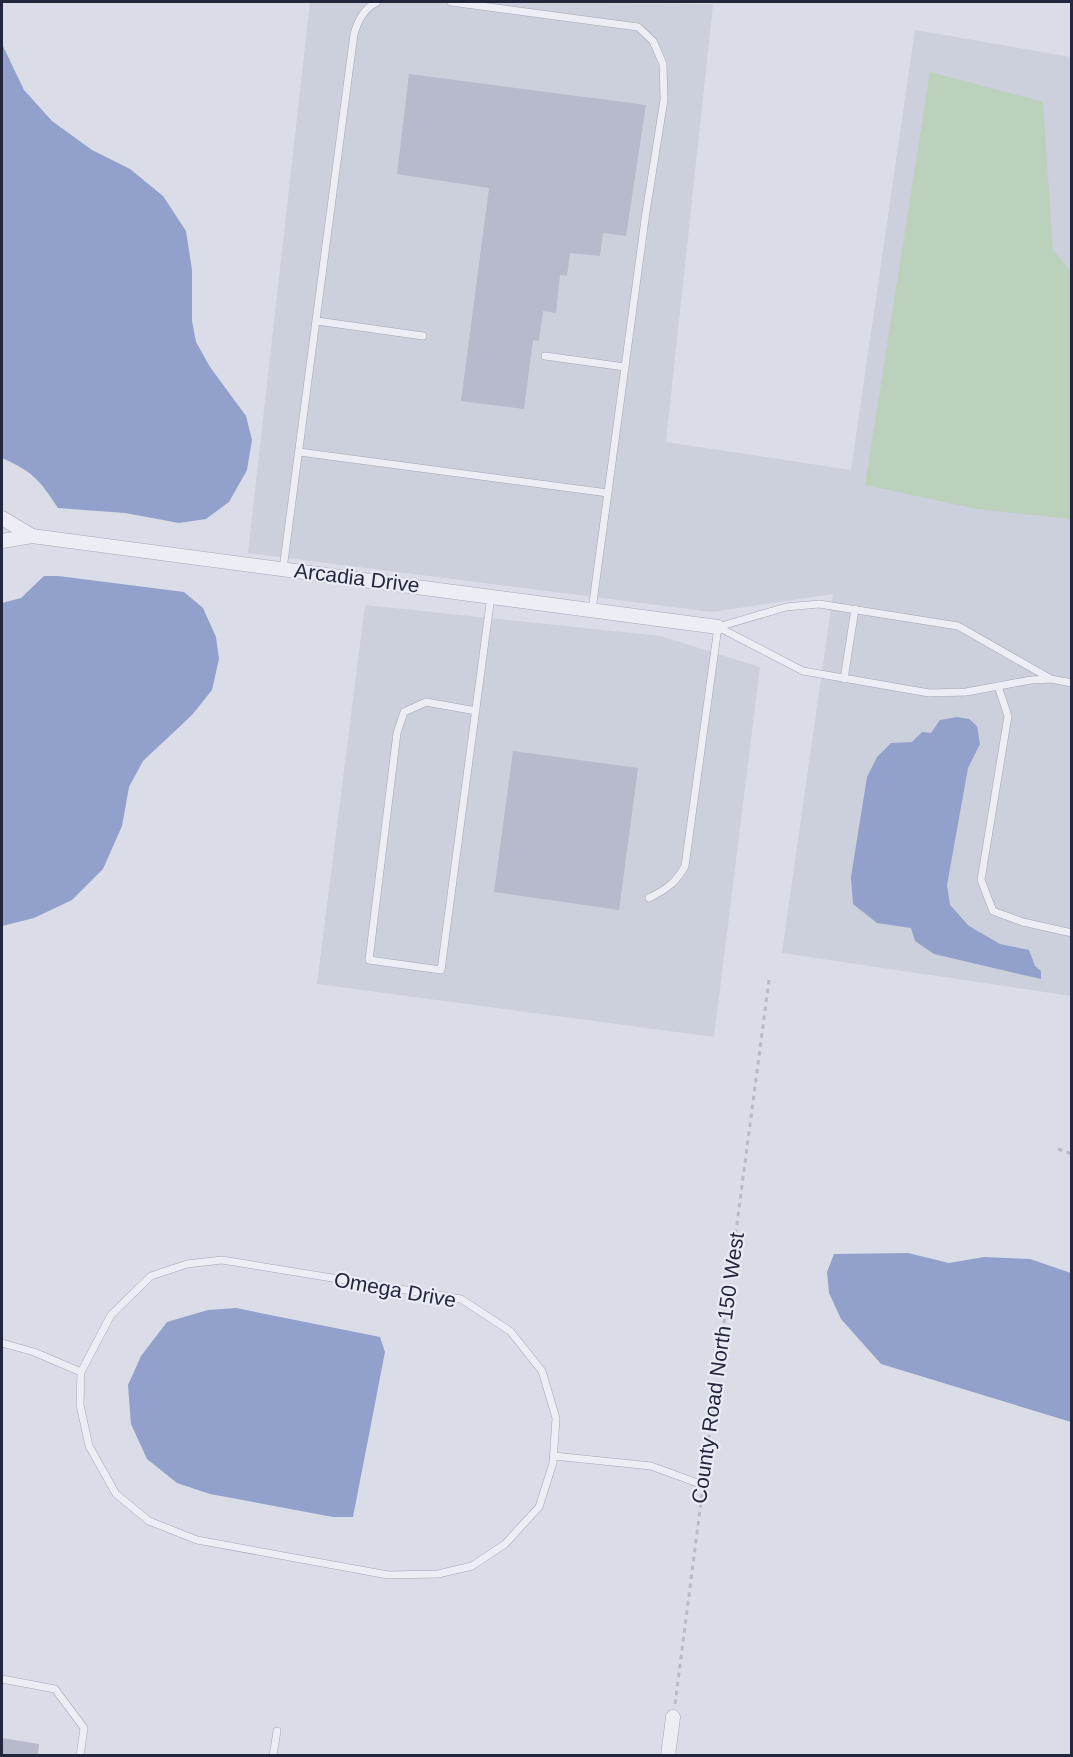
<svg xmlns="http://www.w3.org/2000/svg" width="1073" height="1757" font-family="Arial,sans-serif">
  <rect width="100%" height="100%" fill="#dadde7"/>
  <path fill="#cccfdc" d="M310 2 713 4 666 442 851 470 915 30 1071 57V996L782 953 833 594 712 612 248 553Z
    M365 605 660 636 760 667 714 1037 317 984Z"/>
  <path fill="#bcd1bb" d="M930 72 1043 102 1053 250 1071 271V519L977 509 865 485Z"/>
  <path fill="#91a1cb" d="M2 44 24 90 52 121 92 150 130 169 163 196 186 231 192 270V321L196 342 210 367 246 416 252 440 247 470 229 502 206 519 179 523 125 513 58 508C39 479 33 472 2 458Z
    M44 576H58L184 592 203 608 216 637 219 659 212 690 192 715 143 761 129 787 122 826 103 869 72 900 34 918 2 926V603L21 598Z
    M957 717 969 719 977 726 980 744 968 768 947 885 950 905 969 926 1000 944 1029 950 1035 966 1041 971V979L934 954 915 941 911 928 877 923 853 904 851 877 867 777 877 757 891 743 912 742 922 732 931 733 940 720Z
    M908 1253 949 1263 984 1257 1030 1259 1071 1273V1422L881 1364 841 1319 829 1293 827 1272 834 1254Z
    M236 1308 380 1337 385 1352 353 1517H333L210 1494 177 1483 147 1459 131 1424 128 1385 141 1356 167 1322 208 1310Z"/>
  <path fill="#b7baca" d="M409 74 646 105 626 236 603 233 600 256 570 253 567 276 560 275 556 313 543 311 539 341 533 340 524 409 461 401 489 188 397 174Z
    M513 751 638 768 619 910 494 892Z
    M2 1738 39 1744 38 1755H2Z"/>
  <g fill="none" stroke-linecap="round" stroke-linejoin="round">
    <defs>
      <path id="service" d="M451 2 638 27 653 41 663 64 664 100 646 212 592 610
        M317 321 423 336
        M545 356 625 367
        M299 452 608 493
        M283 569 354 34C358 20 364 8 377 2
        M844 679 855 609
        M1051 679 958 626 819 604 786 607 718 627 803 671 929 693 966 692 1031 680 1051 679 1072 683
        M998 686 1008 716 981 880 993 911 1023 922 1072 933
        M476 711 426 702 404 712 397 733 369 960 441 970 491 596
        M649 898C665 890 676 883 685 866L718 627
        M222 1260 461 1299 510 1331 542 1371 556 1418 553 1463 539 1507 505 1544 472 1566 438 1574 388 1575 197 1540 149 1521 116 1494 89 1446 80 1405 81 1372 111 1315 151 1276 187 1264Z
        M2 1343 34 1352 81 1372
        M554 1456 651 1466 703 1485
        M2 1679 55 1689 84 1728 80 1756
        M273 1756 277 1731"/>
      <path id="minor" d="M2 518 32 536 718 627
        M2 541 32 536
        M668 1756 673 1717"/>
    </defs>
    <use href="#service" stroke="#a3a6b4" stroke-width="8"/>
    <use href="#minor" stroke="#a3a6b4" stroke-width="15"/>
    <path stroke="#b8bac5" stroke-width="3" stroke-dasharray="4.5 4.5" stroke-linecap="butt" d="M1058 1149 1072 1154
      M704 1475 769 980
      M675 1704 702 1494"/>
    <use href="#service" stroke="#edeef5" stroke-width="7"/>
    <use href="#minor" stroke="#edeef5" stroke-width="14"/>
  </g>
  <g text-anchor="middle" stroke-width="4.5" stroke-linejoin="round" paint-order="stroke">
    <g font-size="21" fill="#23273e" stroke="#eaecf5">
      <text transform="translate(357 578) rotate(7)" y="7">Arcadia Drive</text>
      <text transform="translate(395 1290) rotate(10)" y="7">Omega Drive</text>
      <text transform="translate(718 1368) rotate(-82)" y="7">County Road North 150 West</text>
    </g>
  </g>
  <rect width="1073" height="1757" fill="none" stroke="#23273e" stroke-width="6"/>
</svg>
